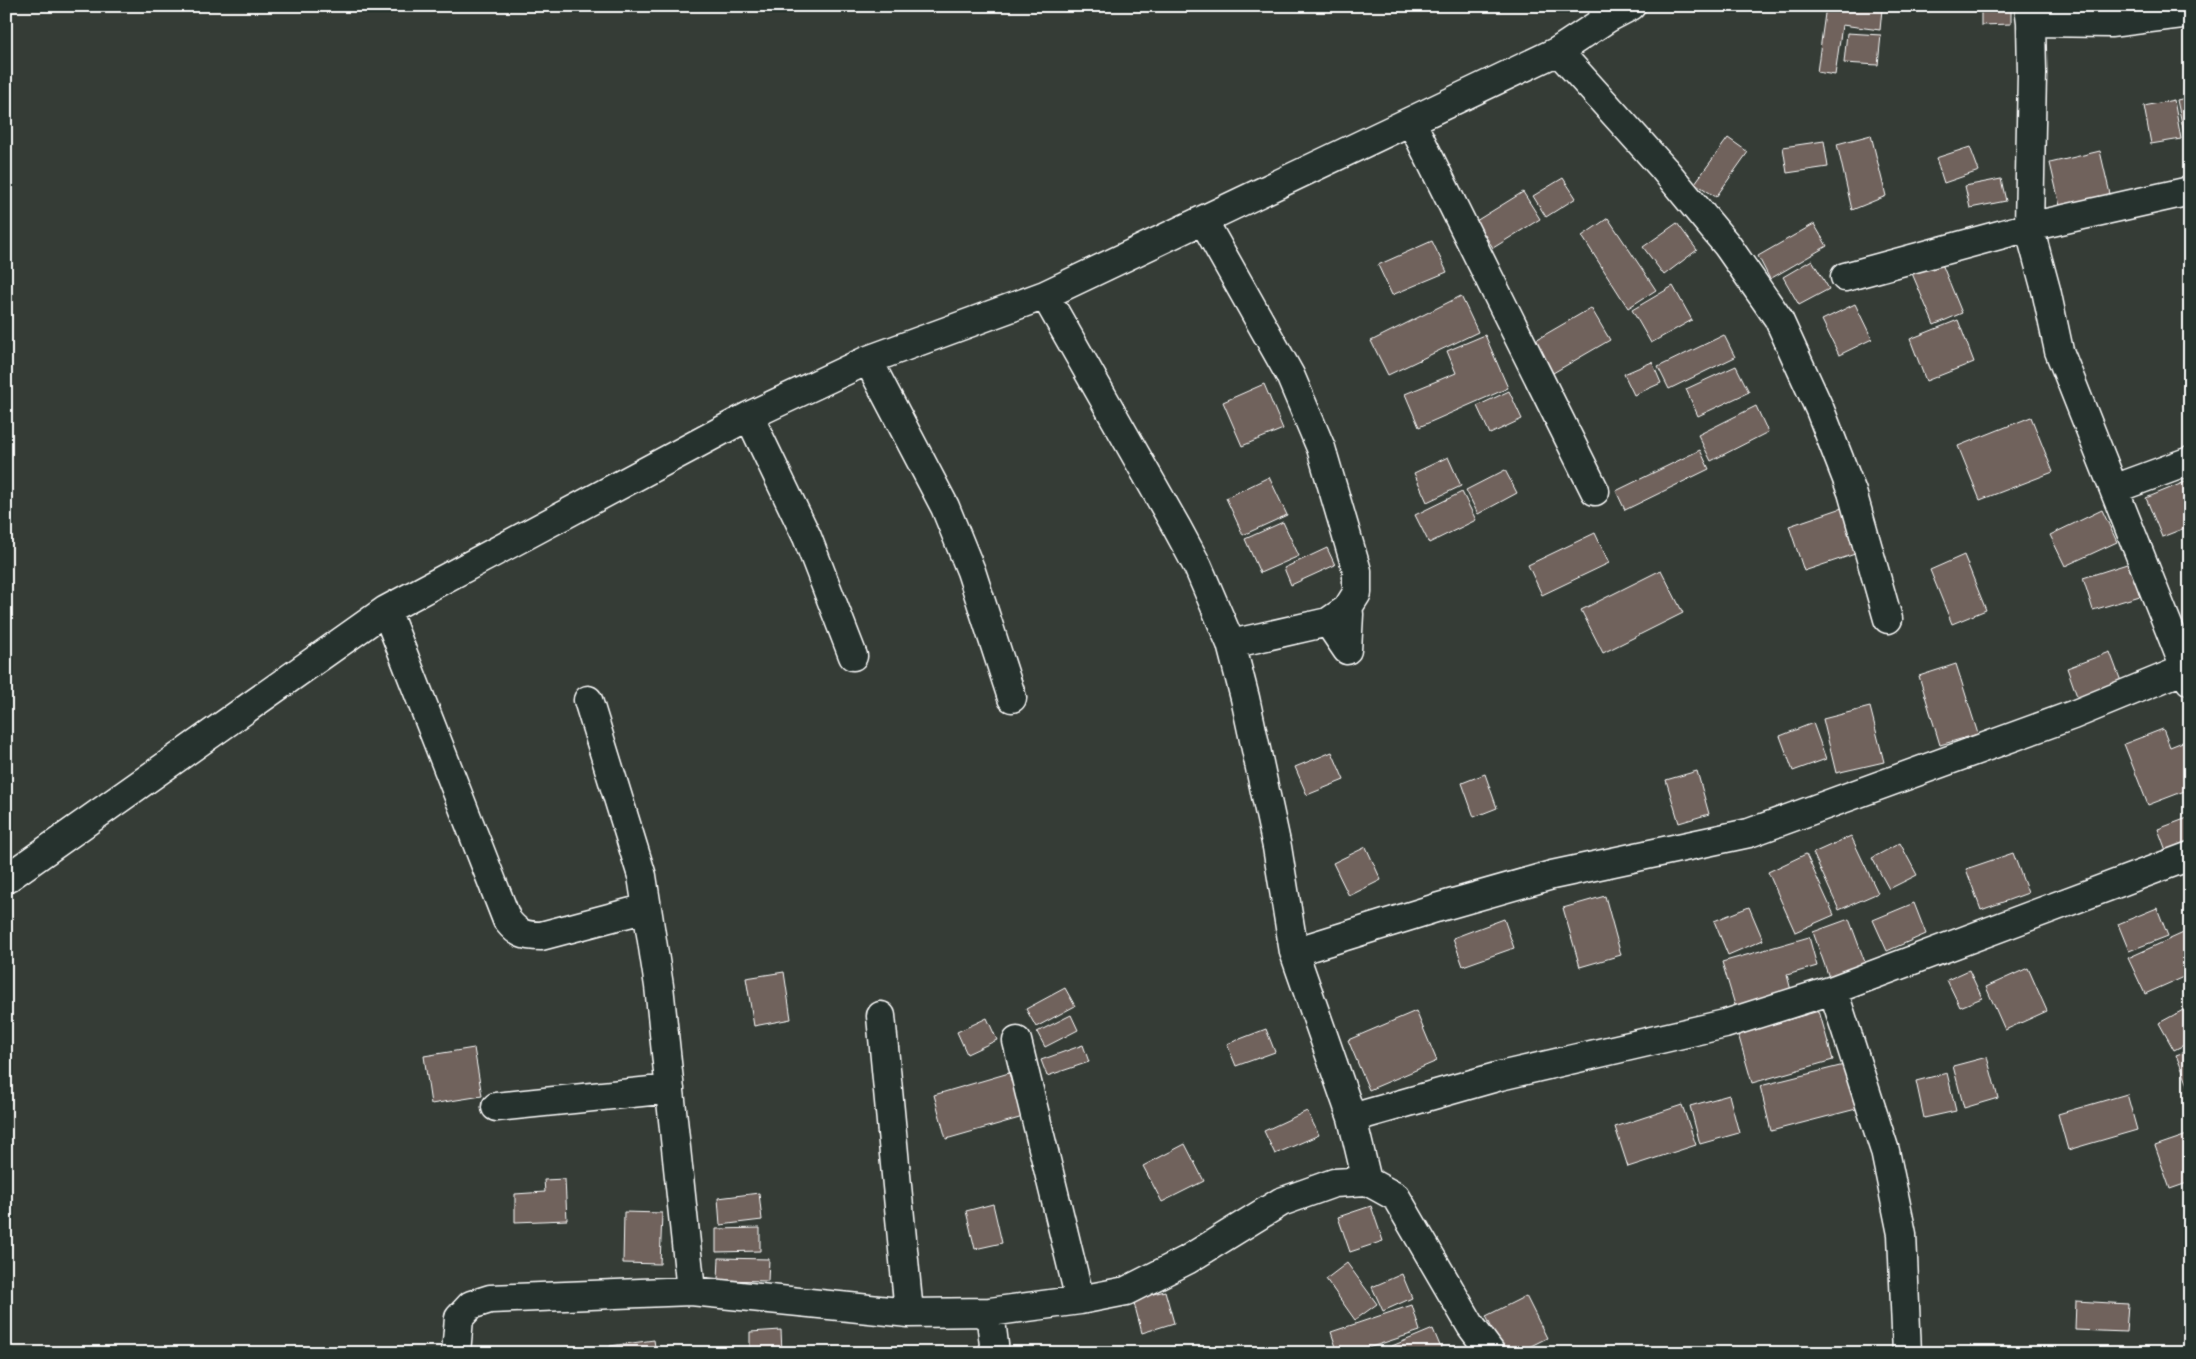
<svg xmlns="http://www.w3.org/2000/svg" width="2196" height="1359" font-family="Kalam,sans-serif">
  <rect width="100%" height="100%" fill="#353c36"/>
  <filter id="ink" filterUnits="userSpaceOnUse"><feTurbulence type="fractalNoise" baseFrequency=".02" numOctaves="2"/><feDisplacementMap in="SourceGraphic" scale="10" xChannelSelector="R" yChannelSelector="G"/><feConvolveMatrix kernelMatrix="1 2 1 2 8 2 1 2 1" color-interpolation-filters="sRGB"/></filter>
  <g filter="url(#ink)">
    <path fill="#6f625c" stroke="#fff" d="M1826 6H1860L1882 9 1880 30 1842 25 1835 75 1817 72Z
      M1981 6H2011V24L1981 25Z
      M2082 6H2122L2121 17 2082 16Z
      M1847 33 1881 35 1878 65 1844 63Z
      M2190 97V137L2185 138 2177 100Z
      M2174 100 2181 139 2151 144 2144 106Z
      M1871 135 1886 196 1852 210 1837 144Z
      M1728 138 1748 152 1716 197 1695 183Z
      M1824 141 1828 167 1787 173 1783 147Z
      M1970 147 1979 171 1944 183 1936 158Z
      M2100 151 2110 194 2060 206 2050 163Z
      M1563 178 1576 198 1546 217 1533 196Z
      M2001 179 2006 201 1970 208 1965 186Z
      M1523 192 1540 219 1493 248 1476 221Z
      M1608 218 1656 290 1628 308 1582 236Z
      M1677 223 1697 250 1664 275 1643 247Z
      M1814 224 1827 246 1770 279 1758 256Z
      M1432 241 1447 272 1392 295 1378 265Z
      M1940 259 1962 313 1934 325 1911 271Z
      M1812 260 1829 289 1799 305 1783 277Z
      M1673 286 1692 320 1651 343 1632 310Z
      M1461 296 1478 332 1388 375 1371 341Z
      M1855 304 1872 339 1839 355 1822 320Z
      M1591 308 1610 340 1553 373 1534 341Z
      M1958 320 1974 362 1926 381 1910 339Z
      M1485 335 1508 388 1419 427 1405 394 1456 373 1447 351Z
      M1724 335 1735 357 1669 389 1658 367Z
      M1652 362 1661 383 1634 395 1624 374Z
      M1736 366 1749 392 1698 416 1686 389Z
      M1264 384 1283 429 1242 446 1223 402Z
      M1509 391 1522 419 1490 434 1477 406Z
      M1756 406 1768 432 1711 461 1698 435Z
      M2031 417 2053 472 1980 500 1958 446Z
      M1700 450 1709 469 1625 510 1616 491Z
      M1448 457 1461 486 1427 502 1414 473Z
      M1505 470 1517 493 1478 514 1466 490Z
      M1269 477 1287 515 1243 535 1226 498Z
      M2190 480V526L2162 537 2146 498Z
      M1462 492 1476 520 1429 543 1415 515Z
      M1851 505 1867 550 1804 571 1789 526Z
      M2102 510 2117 542 2065 566 2050 535Z
      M1283 522 1299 556 1260 573 1245 539Z
      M1595 533 1609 563 1542 595 1528 565Z
      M1327 548 1335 565 1291 585 1284 568Z
      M1964 555 1986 610 1952 624 1930 570Z
      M2130 563 2140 596 2093 610 2083 578Z
      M1661 570 1683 613 1603 653 1581 610Z
      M2110 652 2122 684 2078 699 2067 668Z
      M1956 664 1978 734 1940 745 1919 676Z
      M1870 707 1884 762 1836 773 1823 719Z
      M1813 723 1826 759 1793 771 1780 736Z
      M2163 729 2170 747 2190 739V789L2148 805 2124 744Z
      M1332 752 1344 780 1307 795 1295 767Z
      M1697 771 1709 814 1679 823 1666 780Z
      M1485 774 1497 808 1474 817 1462 783Z
      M2190 817V848L2168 856 2158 829Z
      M1851 836 1878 893 1839 910 1813 853Z
      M1900 843 1917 875 1889 889 1872 858Z
      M1366 847 1381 880 1349 896 1333 863Z
      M2013 853 2028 893 1981 910 1966 869Z
      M1806 854 1834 915 1795 932 1768 872Z
      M1605 896 1621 955 1580 967 1563 908Z
      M1914 903 1926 934 1887 951 1873 920Z
      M1749 907 1763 940 1728 955 1714 921Z
      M2157 908 2168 936 2129 951 2118 924Z
      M1504 919 1514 948 1463 966 1453 938Z
      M1849 919 1869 973 1832 986 1813 932Z
      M2190 930V974L2145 994 2128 958Z
      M1809 937 1817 966 1787 975 1793 998 1738 1015 1722 962Z
      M2028 968 2047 1011 2005 1030 1986 987Z
      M1969 970 1982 998 1960 1007 1947 980Z
      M784 972 791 1019 754 1026 746 978Z
      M1065 988 1075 1006 1036 1027 1026 1009Z
      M2185 1009 2190 1019V1042L2174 1050 2159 1023Z
      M1416 1011 1437 1061 1369 1090 1348 1040Z
      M1819 1011 1833 1060 1752 1083 1738 1034Z
      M1071 1015 1078 1030 1045 1047 1037 1032Z
      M987 1018 997 1040 967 1054 957 1032Z
      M1266 1029 1275 1052 1236 1066 1227 1044Z
      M1083 1045 1089 1062 1047 1076 1041 1060Z
      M474 1048 482 1096 431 1104 424 1056Z
      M2190 1050V1090L2176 1055Z
      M1987 1057 1998 1098 1964 1108 1953 1066Z
      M1848 1064 1860 1108 1771 1131 1760 1086Z
      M1009 1073 1023 1117 946 1139 934 1095Z
      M1947 1073 1956 1111 1924 1118 1916 1081Z
      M2127 1094 2137 1130 2068 1150 2058 1114Z
      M1729 1095 1739 1133 1700 1144 1690 1106Z
      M1682 1105 1696 1145 1628 1167 1615 1127Z
      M1307 1111 1319 1135 1275 1154 1264 1131Z
      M2190 1134V1182L2170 1189 2155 1146Z
      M1185 1144 1204 1181 1162 1202 1143 1166Z
      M565 1179 567 1220 515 1222V1194L545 1192 544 1180Z
      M759 1193 762 1220 720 1225 718 1198Z
      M993 1204 1002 1243 975 1249 966 1211Z
      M1371 1206 1383 1241 1350 1252 1338 1217Z
      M624 1212 662 1213 660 1264 623 1263Z
      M760 1228V1251L716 1252V1229Z
      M719 1258 769 1259 768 1281 718 1280Z
      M1347 1263 1377 1304 1355 1320 1326 1279Z
      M1402 1274 1412 1298 1383 1311 1372 1287Z
      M1165 1291 1174 1323 1142 1333 1133 1299Z
      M1526 1296 1547 1338 1517 1353H1504L1486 1316Z
      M2076 1301 2128 1304 2126 1332 2075 1330Z
      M1412 1305 1420 1331 1353 1353H1338L1331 1332Z
      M1433 1329 1443 1353H1375Z
      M781 1330 782 1353H750V1332Z
      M654 1340 656 1353H611L610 1346Z"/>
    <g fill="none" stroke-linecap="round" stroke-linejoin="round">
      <defs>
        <path id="street" d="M2029 6 2031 22 2032 73 2029 227 2046 290 2059 351 2190 681
          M1608 18 1631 6
          M2031 22 2110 23 2190 13
          M1558 51 1664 169 1727 245 1778 318 1820 410 1852 492 1888 619
          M1411 121 1595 491
          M1203 220 1290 375 1321 448 1357 571V593L1347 609 1328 622 1231 644
          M1845 277 2029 227 2190 191
          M1045 295 1177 528 1198 567 1231 644 1245 698 1277 847 1294 952 1352 1118 1367 1181
          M868 360 945 507 971 571 1012 698
          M749 416 807 537 853 656
          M2114 489 2190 461
          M386 610 507 920C518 934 524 936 541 936L647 908
          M1328 622 1347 650 1349 614 1347 609
          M588 700 642 876 659 986 691 1291
          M6 879 386 610 749 416 868 360 1045 295 1558 51 1608 18 1602 6
          M1294 952 1436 908 1552 875 1749 833 2073 715 2190 667
          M1833 990 1885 1151 1902 1234 1907 1353
          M881 1016 909 1313
          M1017 1041 1080 1300
          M496 1107 670 1089
          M1352 1118 1500 1076 1725 1024 1833 990 2190 856
          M990 1312 995 1353
          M456 1353 459 1318 471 1305 490 1299 691 1291 909 1313 990 1312 1080 1300 1126 1291 1187 1260 1281 1202 1334 1183 1367 1181 1396 1197 1471 1326 1491 1353"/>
      </defs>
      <use href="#street" stroke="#fff" stroke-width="31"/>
      <use href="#street" stroke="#26332d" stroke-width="28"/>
    </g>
  </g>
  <rect width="2196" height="1359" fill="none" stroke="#26332d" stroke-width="25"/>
  <rect x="12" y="12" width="2171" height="1334" fill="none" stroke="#fff" stroke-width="2" filter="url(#ink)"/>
</svg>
